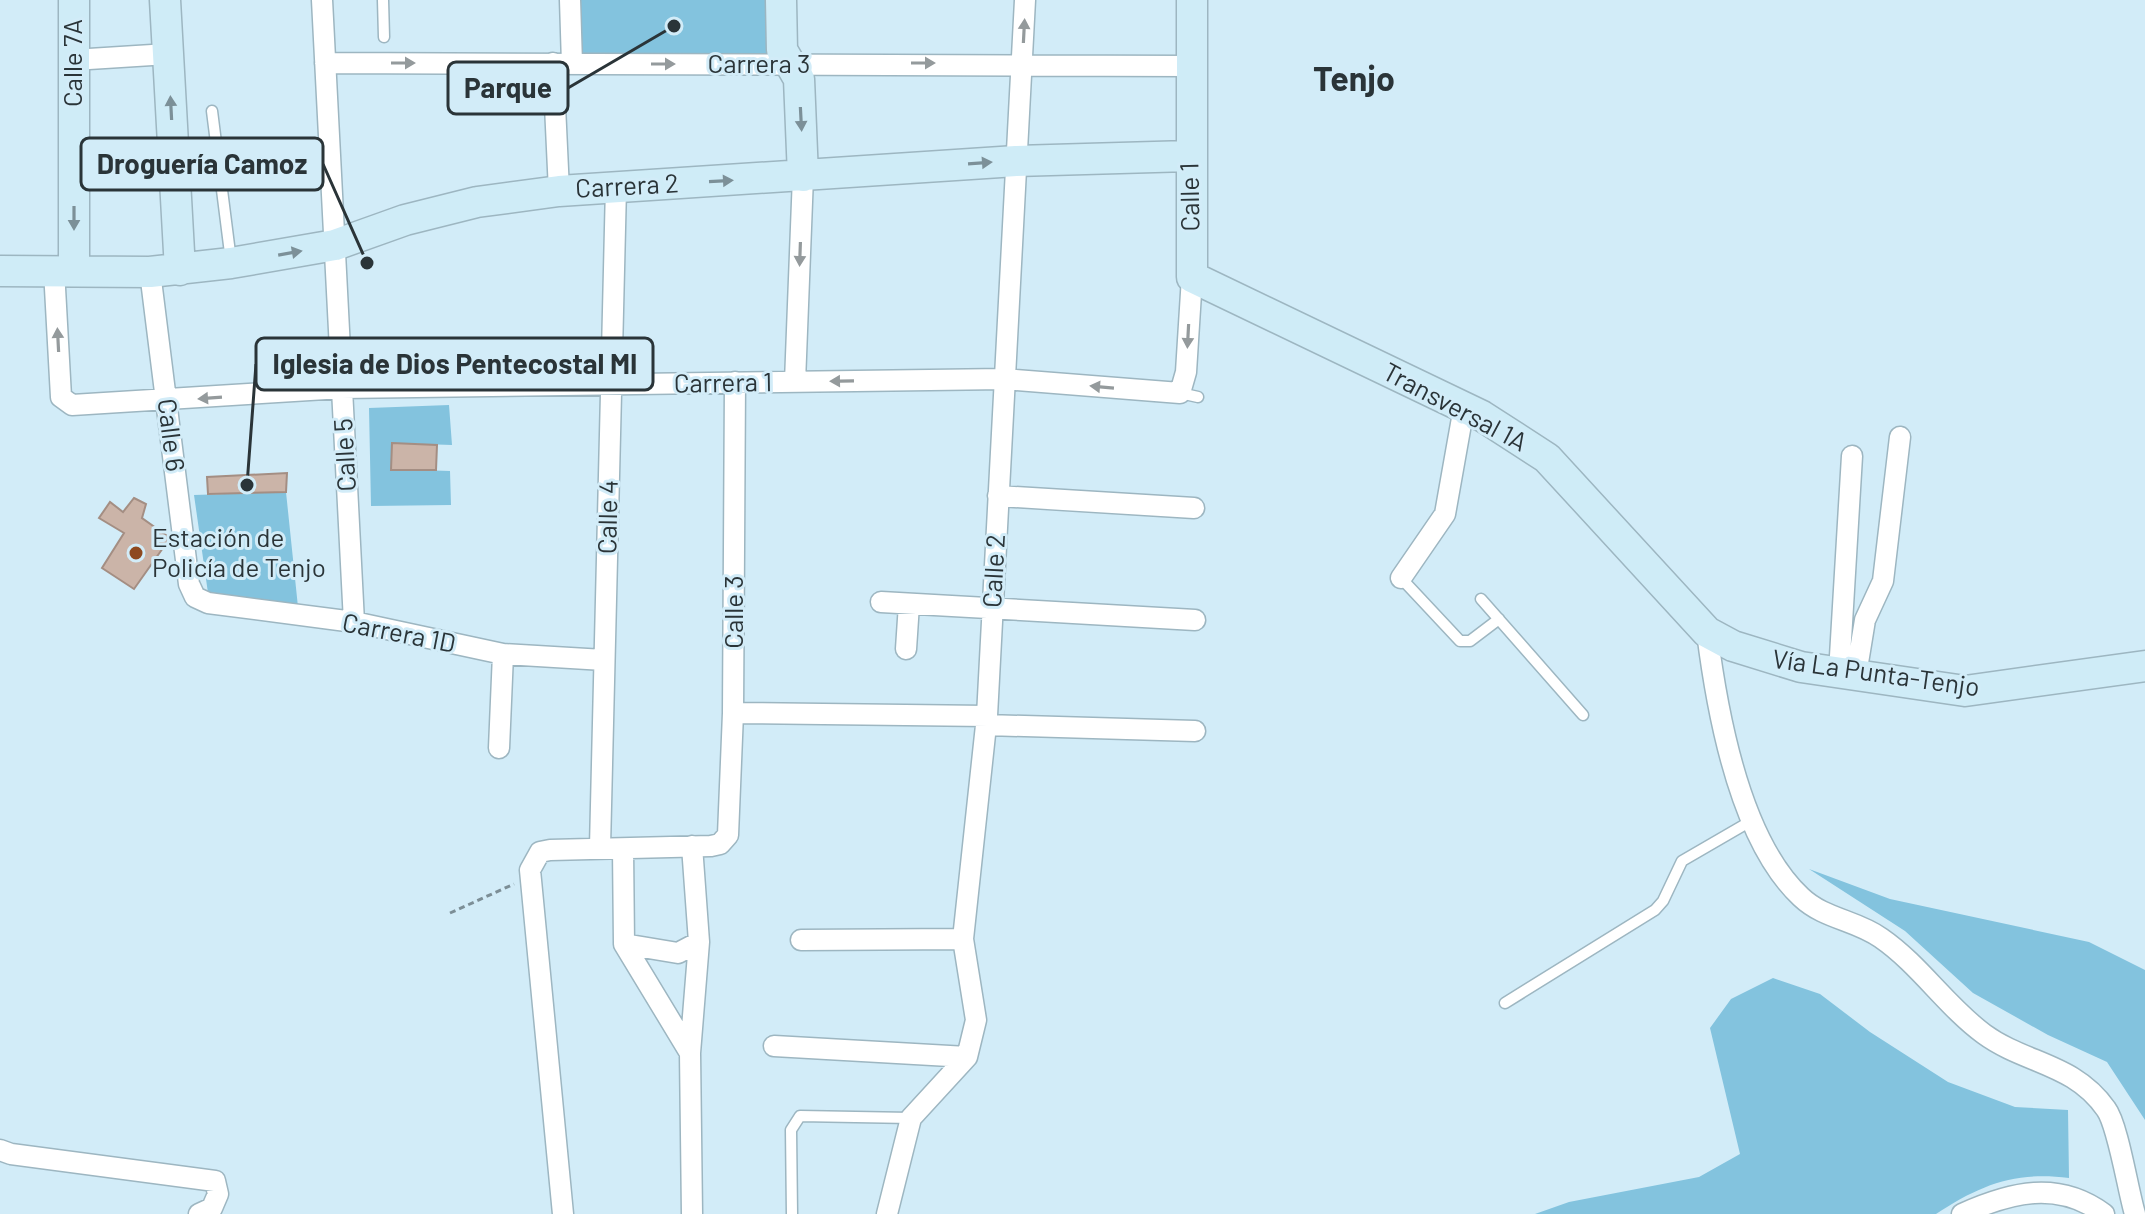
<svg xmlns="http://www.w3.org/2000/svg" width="2145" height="1214" font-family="Barlow,sans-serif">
  <rect width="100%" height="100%" fill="#d2ecf8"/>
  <path fill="#83c3de" d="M578 0H771V53H578Z
    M449 405 452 445 393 443 391 469 450 471 451 505 371 506 369 408Z
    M286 492 298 607 208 593 194 495Z
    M1809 869 1890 899 2089 942 2145 970V1120L2107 1062 2048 1035 1973 993 1905 931Z
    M1773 978 1820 994 1870 1032 1948 1082 2015 1107 2068 1110 2069 1178C2015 1171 1980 1185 1936 1214H1535L1569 1202 1699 1177 1740 1154 1710 1028 1731 999Z"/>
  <path fill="#cbb4a8" stroke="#a48e83" stroke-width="2" d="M392 443 437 445 436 470H391Z
    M287 473 286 492 208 494 207 477Z
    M134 498 146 504 142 518 170 538 134 589 102 568 124 533 99 518 110 502 123 512Z"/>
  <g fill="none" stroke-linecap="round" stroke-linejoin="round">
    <defs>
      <path id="lane" d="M383 0 384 37
        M212 111 231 261
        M1180 393 1198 397
        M1401 578 1460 641H1470L1499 619
        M1481 599 1583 715
        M1505 1003 1655 910 1663 901 1682 861 1751 821
        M792 1214 791 1130 800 1116 911 1118"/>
      <path id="street" d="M322 0 354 622
        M570 0 572 64
        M73 60 168 54
        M325 63 1192 66
        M553 63 559 191
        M54 270 61 397 72 405 342 388 1004 379 1180 393 1186 372 1192 277
        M150 272 189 584 195 597 208 603 354 622 503 654 604 660
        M795 382 803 176
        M998 496 1194 508
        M1401 578 1445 514 1464 407
        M881 602 1195 620
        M1707 632C1717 712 1740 840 1801 897 1824 919 1856 920 1881 938 1920 965 1946 1006 1984 1034 2025 1064 2074 1063 2106 1109 2118 1125 2128 1191 2135 1214
        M906 649 909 604
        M1839 673 1852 456
        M1856 675 1865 620 1883 581 1900 437
        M733 713 987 716
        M986 725 1195 731
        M499 748 503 654
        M692 846 699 942 690 1053 692 1214
        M600 847 616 187
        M623 849 624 944 690 1053
        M801 940 963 939
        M624 944 678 953 699 942
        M774 1046 967 1057
        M0 1150 11 1154 215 1181 218 1194 212 1208 199 1214
        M563 1214 530 870 540 852 550 850 711 846 720 844 728 835 733 713 735 382
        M887 1214 911 1118 967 1057 976 1020 963 939 987 716 1025 0
        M1962 1214C2011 1192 2058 1180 2104 1214"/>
      <path id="secondary" d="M74 0V270
        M165 0 180 270
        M781 0 782 50 799 79 803 176
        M1192 0V277L1482 416 1547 458 1707 632 1733 646 1801 667 1965 691 2145 666
        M0 271 150 272 231 263 335 245 405 220 477 202 559 191 1016 161 1189 156"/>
    </defs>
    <use href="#lane" stroke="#9db6c1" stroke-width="13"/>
    <use href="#street" stroke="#9db6c1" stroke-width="23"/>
    <use href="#secondary" stroke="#9db6c1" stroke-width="33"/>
    <path stroke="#7c8e96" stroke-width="3" stroke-dasharray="6 4" stroke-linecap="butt" d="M450 913 514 884"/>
    <use href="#lane" stroke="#fff" stroke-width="10"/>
    <use href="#street" stroke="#fff" stroke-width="20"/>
    <use href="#secondary" stroke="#cfecf7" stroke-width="30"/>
  </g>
  <defs><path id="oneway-solid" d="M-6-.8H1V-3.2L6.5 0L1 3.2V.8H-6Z" transform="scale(2)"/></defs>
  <g fill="#949a9c">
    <use href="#oneway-solid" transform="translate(1024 31) rotate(-87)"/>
    <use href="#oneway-solid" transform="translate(403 63)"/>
    <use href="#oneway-solid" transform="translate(923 63)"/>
    <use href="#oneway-solid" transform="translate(663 64)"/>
    <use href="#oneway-solid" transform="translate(800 254) rotate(92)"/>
    <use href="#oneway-solid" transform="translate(1188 336) rotate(93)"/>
    <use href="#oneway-solid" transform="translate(58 340) rotate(-93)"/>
    <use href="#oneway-solid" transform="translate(842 381) rotate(179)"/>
    <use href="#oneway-solid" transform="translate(1102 387) rotate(-175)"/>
    <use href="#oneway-solid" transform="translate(210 398) rotate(176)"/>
  </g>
  <g fill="#7c9098">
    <use href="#oneway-solid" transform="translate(171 108) rotate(-93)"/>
    <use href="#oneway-solid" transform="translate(801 119) rotate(87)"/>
    <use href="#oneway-solid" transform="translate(980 163) rotate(-4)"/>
    <use href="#oneway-solid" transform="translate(721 181) rotate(-3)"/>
    <use href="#oneway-solid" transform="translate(74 218) rotate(90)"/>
    <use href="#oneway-solid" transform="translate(290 253) rotate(-10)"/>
  </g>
  <circle fill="#8e491f" stroke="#d2ecf8" stroke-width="3" cx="136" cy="553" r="8"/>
  <g text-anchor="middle" stroke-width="6" stroke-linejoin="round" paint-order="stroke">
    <g font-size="26" fill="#2a3438" stroke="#d2ecf8">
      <text transform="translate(73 63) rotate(-90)" y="9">Calle 7A</text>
      <text x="759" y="73">Carrera 3</text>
      <text transform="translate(627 186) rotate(-3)" y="9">Carrera 2</text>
      <text transform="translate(1190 197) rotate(-91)" y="9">Calle 1</text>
      <text transform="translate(723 383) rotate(-1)" y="9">Carrera 1</text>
      <text transform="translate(1455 407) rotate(28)" y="9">Transversal 1A</text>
      <text transform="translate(171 435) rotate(83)" y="9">Calle 6</text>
      <text transform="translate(345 455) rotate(-93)" y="9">Calle 5</text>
      <text transform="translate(608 517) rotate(-89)" y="9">Calle 4</text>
      <text transform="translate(994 571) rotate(-87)" y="9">Calle 2</text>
      <text transform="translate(734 612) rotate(-90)" y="9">Calle 3</text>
      <text transform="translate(399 633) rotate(11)" y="9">Carrera 1D</text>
      <text transform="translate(1876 673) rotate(8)" y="9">Vía La Punta-Tenjo</text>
    </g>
    <g font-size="26" fill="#2a3438" stroke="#d2ecf8" text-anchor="start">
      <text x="152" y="547">Estación de<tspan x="152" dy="30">Policía de Tenjo</tspan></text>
    </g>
    <g font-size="34" font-weight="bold" fill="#2a3438" stroke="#d2ecf8">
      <text x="1354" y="91">Tenjo</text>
    </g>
  </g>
  <path fill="none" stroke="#2a3438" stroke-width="3" d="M674 26L568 88M367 263L323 164M247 485L256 364"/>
  <g fill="#2a3438" stroke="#d2ecf8" stroke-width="3">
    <circle cx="674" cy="26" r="8"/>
    <circle cx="367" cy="263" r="8"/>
    <circle cx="247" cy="485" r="8"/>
  </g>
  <g fill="#d2ecf8" stroke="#2a3438" stroke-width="3">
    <rect x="448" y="62" width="120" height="52" rx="8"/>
    <rect x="81" y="138" width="242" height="52" rx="8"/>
    <rect x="256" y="338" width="397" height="52" rx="8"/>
  </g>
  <g font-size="28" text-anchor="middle" font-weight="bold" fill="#2a3438">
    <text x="508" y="98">Parque</text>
    <text x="202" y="174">Droguería Camoz</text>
    <text x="455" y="374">Iglesia de Dios Pentecostal MI</text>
  </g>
</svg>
